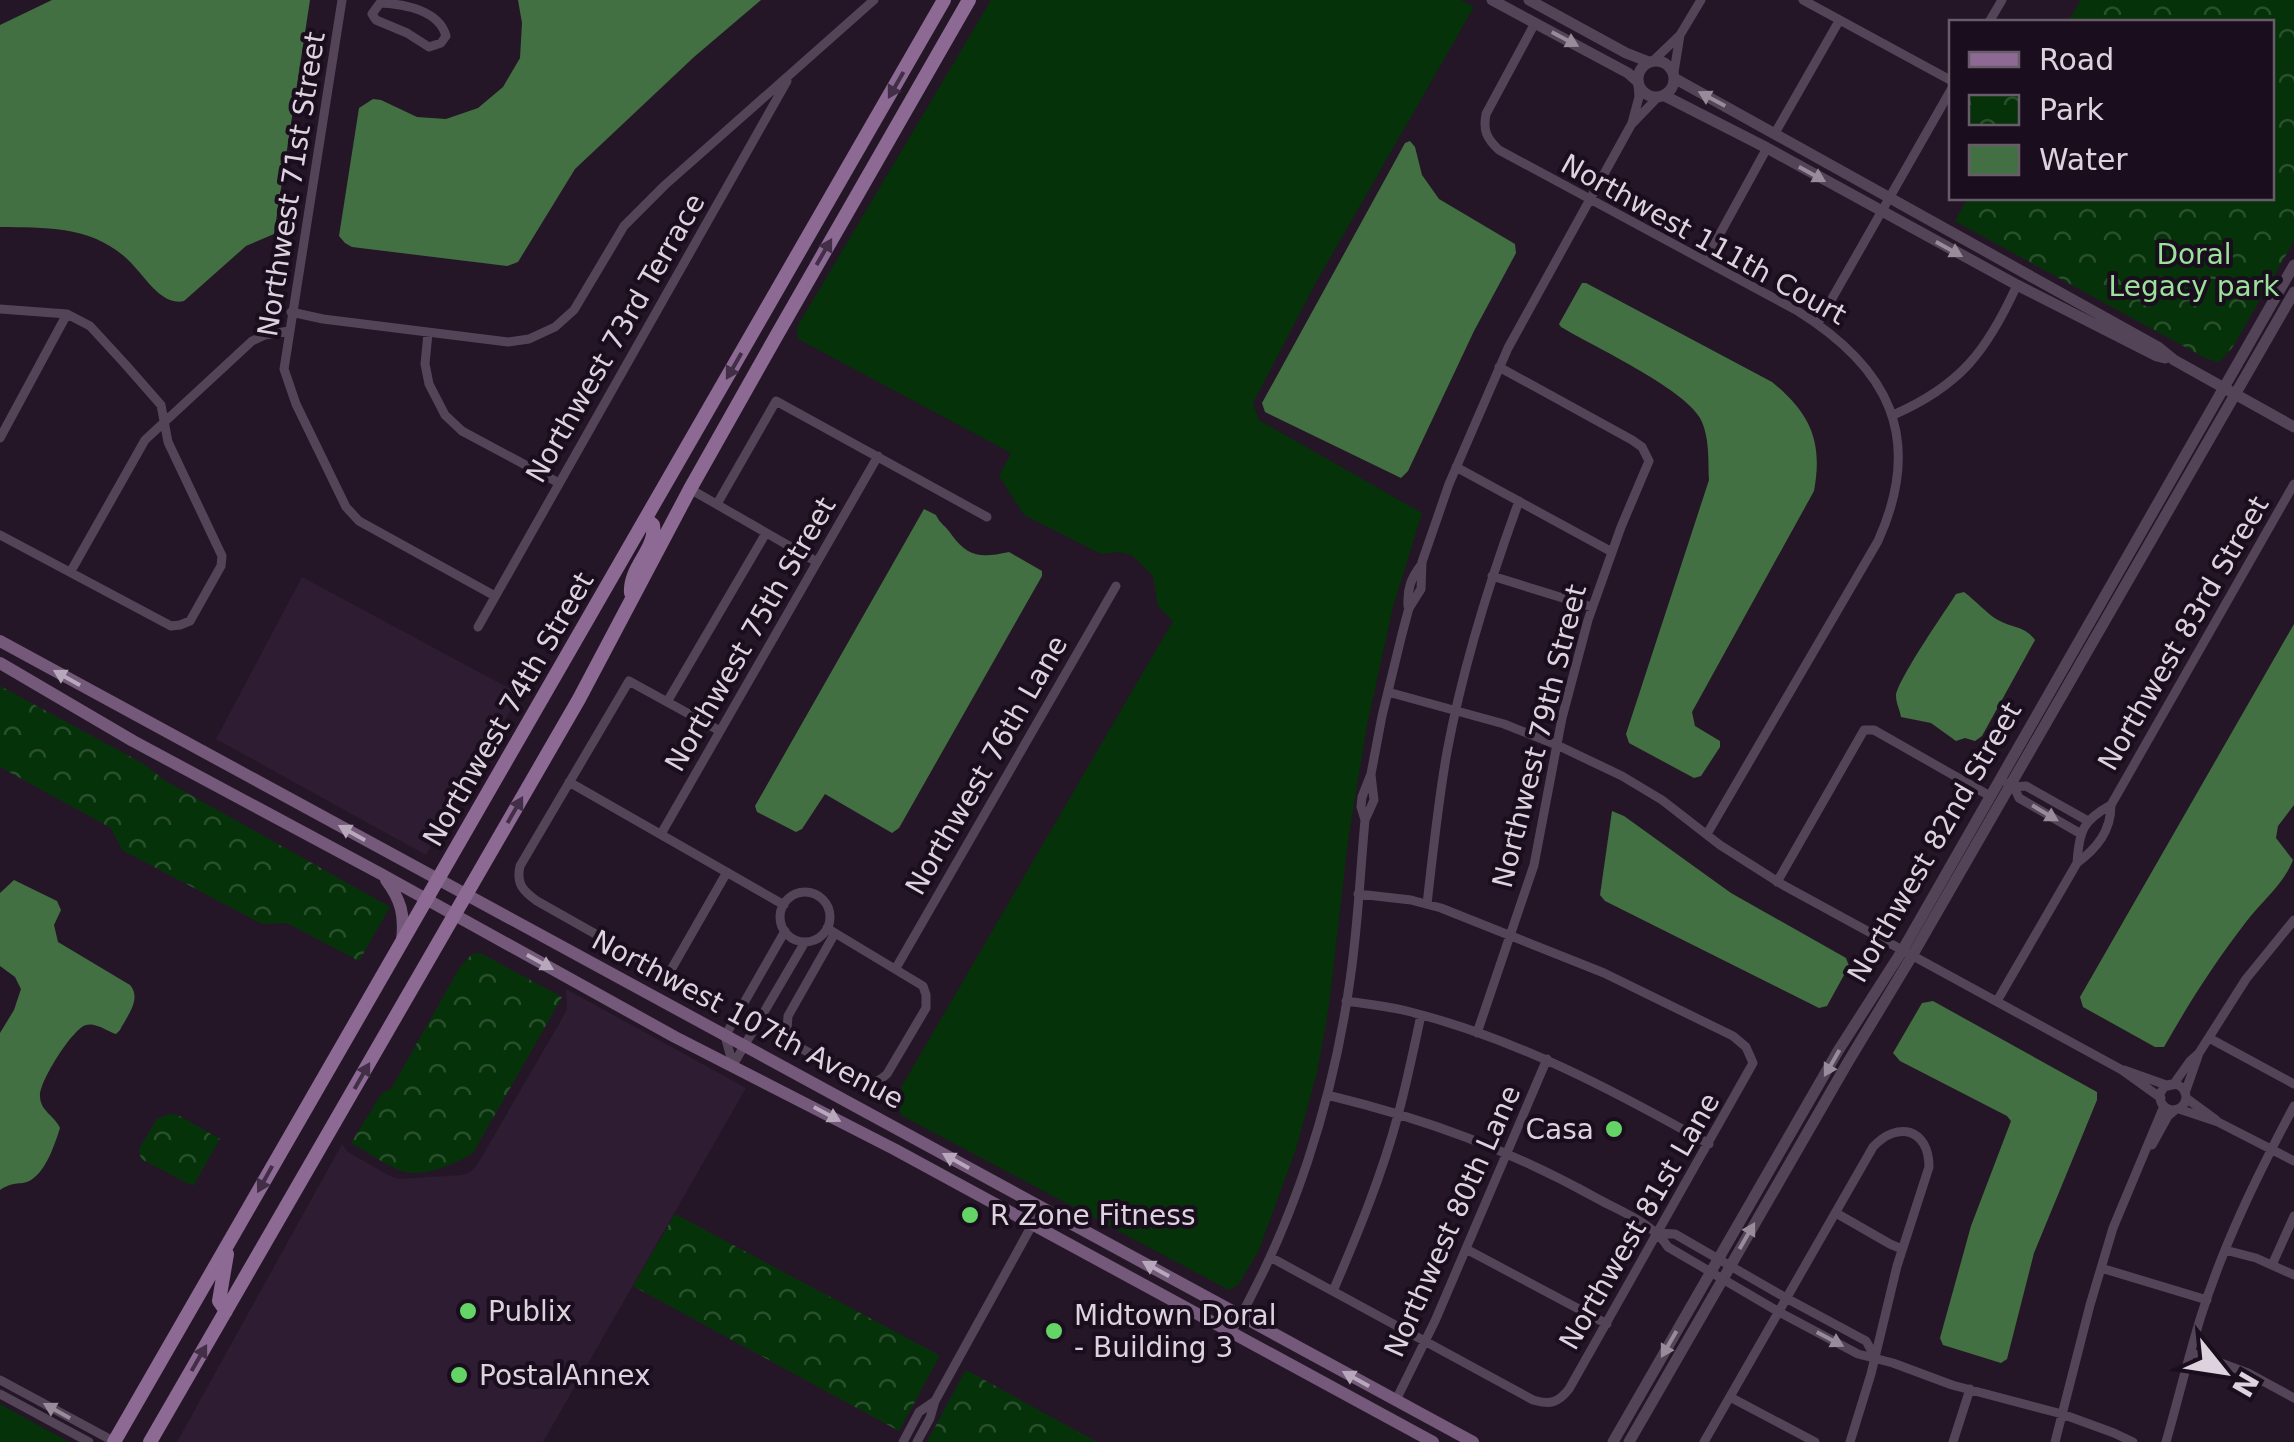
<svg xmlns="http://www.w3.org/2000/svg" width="2294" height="1442" font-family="'DejaVu Sans',sans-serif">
  <defs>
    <pattern id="park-crowns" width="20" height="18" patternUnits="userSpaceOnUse" patternTransform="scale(2.5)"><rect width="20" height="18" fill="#053209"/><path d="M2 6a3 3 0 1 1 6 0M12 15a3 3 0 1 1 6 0" fill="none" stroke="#294f2c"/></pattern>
  </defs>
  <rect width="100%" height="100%" fill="#241627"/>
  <path fill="#2e1c32" d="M302 577 520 694 426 855 216 739Z
    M566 989 746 1088 543 1442H177L342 1144 348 1152 390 1176 399 1179 462 1175 470 1172 477 1165 567 1010Z"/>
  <path fill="#053209" d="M991 0H1461L1474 7 1314 286 1253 403 1259 420 1422 513 1393 607 1367 725 1348 841 1329 1006 1317 1073 1296 1149 1259 1250 1238 1285 1229 1290 901 1115 896 1096 1173 621 1158 606 1153 576 1132 555 1118 552 1101 554 1024 515 999 476 1011 453 798 339 797 327Z
    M0 1404 69 1442H0Z"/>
  <path fill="url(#park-crowns)" d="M2081 0H2294V241L2232 348 2219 362 2207 359 1955 221 1968 198H2272V22H2068Z
    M0 686 144 764 164 780 390 907 359 961 287 923 262 924 122 850 111 828 0 767Z
    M480 953 562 997 473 1153C455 1164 424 1178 402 1171 385 1165 368 1152 351 1143L382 1093 391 1089 460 967 472 954Z
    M170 1114 178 1115 220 1139 193 1186 141 1159 139 1149 157 1119Z
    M675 1214 937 1354 939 1357 899 1431 633 1286Z
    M965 1371H968L1097 1442H927Z"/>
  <path fill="#427042" d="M52 0H310L274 234 246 246 184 301C160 307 142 271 125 257 88 225 45 228 0 227V25Z
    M518 0H761L694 57 575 169 518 262 507 266 352 247 345 243 339 236 359 108 373 99 381 100 417 117 446 119 478 108 503 87 520 58 522 23Z
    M1410 141 1415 147 1422 175 1439 199 1515 244 1516 253 1474 331 1408 471 1401 478 1265 412 1262 403 1405 143Z
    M1582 283H1586L1772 382C1811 414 1823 442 1814 491L1692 712 1695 726 1720 741V747L1701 776 1694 778 1629 743 1626 734 1709 480C1708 460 1710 437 1700 418 1683 388 1593 346 1561 327L1559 324Z
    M924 509 936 515C940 524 946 526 951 534 968 558 982 558 1009 552L1042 571V576L899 828 892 833 825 794 802 829 796 832 757 812 755 806Z
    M1964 592C1975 600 1987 614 1998 620 2012 628 2025 626 2035 640L1982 736 1975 741 1965 738 1956 741 1931 723 1901 717C1900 710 1896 703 1896 696 1896 682 1946 610 1956 594Z
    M2294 624V805L2278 826 2276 838 2293 860C2284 884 2261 902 2246 922 2215 962 2189 1003 2164 1047H2155L2083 1007 2080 997Z
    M1612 811 1624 816 1731 893 1846 958 1849 966 1827 1006 1819 1008 1605 901 1600 895Z
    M14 880 57 901 61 910 54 925 58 942 130 985C142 999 127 1016 120 1030L116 1034C107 1031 95 1022 86 1025 73 1028 39 1082 40 1096 40 1111 55 1116 60 1128 55 1144 46 1171 31 1180 21 1186 15 1180 0 1190V1033L14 1010 21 989 15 977 0 966V893Z
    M1933 1001 2097 1092V1100L2034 1253 2007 1359 2001 1363 1943 1345 1940 1338 1971 1226 2011 1121 2007 1116 1900 1061 1893 1053 1922 1003Z"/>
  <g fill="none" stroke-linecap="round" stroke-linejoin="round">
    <path stroke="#544458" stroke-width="9" d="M342 0 284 369 296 404 346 507 359 521 495 596
      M1803 0 1952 81
      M380 3C404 4 439 10 446 36L441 43 429 47 407 33 376 20 372 14Z
      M1989 22 2002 0
      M1535 23 1486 114C1483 130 1486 138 1499 150L1796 310C1888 367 1925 437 1878 541L1707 834
      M1654 60 1680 35 1701 0
      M1674 72 1680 35
      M1632 123 1639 97 1638 85
      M1775 133 1839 21
      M1705 261 1767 148
      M0 309 67 314 90 326 125 364 161 405 168 442 222 556 221 566 190 621 180 625 171 626 0 535
      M291 312 323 319 508 342 529 339 555 327 574 310 624 226 665 185 874 0
      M1818 323 1952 88
      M428 333 425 364 429 384 445 415 462 431 559 483
      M1893 415C1960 386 1987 351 2017 285
      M0 438 67 314
      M1456 467 1612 552
      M690 489 817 562
      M717 504 776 401 987 517
      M71 571 145 440 252 341 265 335 289 331
      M1492 576 1592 607
      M1408 606C1407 589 1411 578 1421 565
      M478 627 787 81
      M1388 692 1504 724 1557 745 1622 776 1662 800 1720 845 1783 885 2122 1070 2161 1098
      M667 702 766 533
      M720 731 629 681 520 866C516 884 523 891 537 901L668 975 727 872
      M569 782 784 905
      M2007 783 2014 787 2019 798 2081 834
      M2014 787 2026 786 2088 821
      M1365 820 1374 800 1371 775
      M661 834 878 456
      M2077 863C2079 831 2083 820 2111 805
      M1777 882 1864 730H1874L1990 796
      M780 917a25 25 0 1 1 50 0a25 25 0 1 1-50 0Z
      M1427 904C1433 853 1438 802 1447 752 1463 666 1489 583 1519 501
      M827 928 835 933 923 986 926 995V1008L887 1074C878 1082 872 1084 860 1081L797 1046 787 1030 788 1016 835 933
      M896 968 1116 586
      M1346 1001C1366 1004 1387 1006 1407 1011 1515 1038 1613 1090 1709 1144
      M1997 1001 2077 863C2097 848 2111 831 2111 805L2294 484
      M1477 1033 1534 865 1562 718 1588 620 1621 527 1649 461 1642 447 1632 440 1499 367
      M2209 1038 2294 1084
      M733 1065 725 1036 785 931
      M733 1065 805 942
      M2124 1070 2169 1086
      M2160 1097a13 13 0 1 1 26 0a13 13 0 1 1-26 0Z
      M2173 1085 2190 1061 2199 1053 2246 979 2294 920
      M2185 1093 2198 1056
      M1327 1095C1427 1119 1510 1150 1600 1200 1624 1213 1653 1224 1668 1247L1779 1312 1858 1354 1893 1363 1952 1385 2062 1414 2114 1433 2133 1442
      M2186 1098 2216 1120
      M2179 1109 2218 1122 2294 1161
      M2152 1145 2168 1116 2175 1110
      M1836 1213 1890 1244 1902 1249
      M1659 1233 1675 1234 1786 1298 1866 1341 1875 1357
      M1466 1249 1607 1324
      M2225 1250 2256 1258 2294 1275
      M1270 1257 1533 1400C1550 1405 1558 1403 1569 1389L1753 1063 1746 1047 1733 1036 1604 973 1441 908 1411 900 1358 894
      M2272 1265 2294 1216
      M2101 1268 2207 1300
      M1333 1291C1358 1233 1382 1175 1398 1115 1407 1082 1414 1048 1421 1015
      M1231 1333C1293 1226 1333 1102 1350 980 1358 927 1360 873 1365 820L1361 807 1362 797 1371 774 1382 716 1402 634 1409 608 1421 589 1422 562 1449 484 1508 348 1631 125 1658 97
      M2191 1352 2248 1373 2294 1398
      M0 1380 115 1442
      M0 1394 89 1442
      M1730 1397 1815 1442
      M1396 1400 1435 1321 1547 1059
      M903 1442 919 1412 935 1401
      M917 1442 930 1418 935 1401 1042 1207
      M1704 1442 1873 1147C1898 1120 1929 1129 1929 1167L1897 1266 1871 1374 1850 1442
      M1953 1442 1970 1389
      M2055 1442 2090 1305 2113 1228 2164 1106
      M2166 1442C2178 1400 2188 1358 2201 1316 2224 1243 2258 1174 2294 1106"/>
    <path stroke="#544458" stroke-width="11" d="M1492 0 1628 73 1637 81
      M1529 0 1626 53 1649 62
      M1638 79a18 18 0 1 1 36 0a18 18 0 1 1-36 0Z
      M1674 78 2158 347 2174 360 2294 427
      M1665 96 1767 148 2017 285 2157 356 2165 358
      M1613 1442 1838 1051 1902 951 2294 265
      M1629 1442 1848 1062 1912 956 2294 292"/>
    <path stroke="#74597a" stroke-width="12" d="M0 641 1473 1442
      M0 663 133 741 381 874 675 1037 894 1149 1433 1442
      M386 880C401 900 405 915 402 940"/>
    <path stroke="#8c6a94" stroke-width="14" d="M631 593C629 567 657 549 653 525L647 520
      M226 1311 219 1301 227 1254
      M114 1442 944 0
      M150 1442 579 699 690 489 778 333 969 0"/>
  </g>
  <defs><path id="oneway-solid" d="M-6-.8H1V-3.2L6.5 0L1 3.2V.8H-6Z" transform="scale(2.5)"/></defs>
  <g fill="#988c9b">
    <use href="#oneway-solid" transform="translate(1565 39) rotate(28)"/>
    <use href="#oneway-solid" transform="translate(1712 99) rotate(-152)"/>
    <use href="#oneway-solid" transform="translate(1812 174) rotate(29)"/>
    <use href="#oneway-solid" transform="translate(1949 249) rotate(29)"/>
    <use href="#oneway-solid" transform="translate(2045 813) rotate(31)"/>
    <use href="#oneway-solid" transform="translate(1832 1063) rotate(120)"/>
    <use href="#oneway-solid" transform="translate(1747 1236) rotate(-60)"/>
    <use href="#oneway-solid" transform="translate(1830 1339) rotate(28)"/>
    <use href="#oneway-solid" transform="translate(1669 1344) rotate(120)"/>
    <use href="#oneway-solid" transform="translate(57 1411) rotate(-151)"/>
  </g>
  <g fill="#422e47">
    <use href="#oneway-solid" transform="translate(896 85) rotate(120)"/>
    <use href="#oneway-solid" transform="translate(824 252) rotate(-60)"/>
    <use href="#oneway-solid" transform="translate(734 366) rotate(120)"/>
    <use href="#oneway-solid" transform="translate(515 810) rotate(-60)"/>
    <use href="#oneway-solid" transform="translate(362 1076) rotate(-60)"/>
    <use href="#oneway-solid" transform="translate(265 1179) rotate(119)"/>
    <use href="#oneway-solid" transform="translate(199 1358) rotate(-60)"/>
  </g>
  <g fill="#b8a8bb">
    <use href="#oneway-solid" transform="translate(67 678) rotate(-151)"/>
    <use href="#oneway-solid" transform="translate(352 833) rotate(-151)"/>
    <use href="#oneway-solid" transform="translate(540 962) rotate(29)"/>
    <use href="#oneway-solid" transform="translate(827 1114) rotate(28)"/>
    <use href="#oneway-solid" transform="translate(956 1161) rotate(-151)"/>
    <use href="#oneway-solid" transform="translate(1156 1269) rotate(-151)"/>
    <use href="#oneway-solid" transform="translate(1356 1379) rotate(-151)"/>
  </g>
  <g fill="#65d467" stroke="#1a0d1d" stroke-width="4">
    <circle cx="1614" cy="1129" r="10"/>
    <circle cx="970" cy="1215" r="10"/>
    <circle cx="468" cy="1311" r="10"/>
    <circle cx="1054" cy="1331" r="10"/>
    <circle cx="459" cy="1375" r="10"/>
  </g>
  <g text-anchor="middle" stroke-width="8" stroke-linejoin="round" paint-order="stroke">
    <g font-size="28" fill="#dcd3de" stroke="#1a0d1d">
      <text transform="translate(291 184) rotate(-81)" y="10">Northwest 71st Street</text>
      <text transform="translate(1704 239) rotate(29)" y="10">Northwest 111th Court</text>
      <text transform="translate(615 338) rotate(-60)" y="10">Northwest 73rd Terrace</text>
      <text transform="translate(2183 633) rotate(-60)" y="10">Northwest 83rd Street</text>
      <text transform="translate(750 634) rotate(-60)" y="10">Northwest 75th Street</text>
      <text transform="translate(508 709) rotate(-60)" y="10">Northwest 74th Street</text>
      <text transform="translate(1539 736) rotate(-76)" y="10">Northwest 79th Street</text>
      <text transform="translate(986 765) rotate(-60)" y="10">Northwest 76th Lane</text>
      <text transform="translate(1934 842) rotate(-60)" y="10">Northwest 82nd Street</text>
      <text transform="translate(748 1019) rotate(28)" y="10">Northwest 107th Avenue</text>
      <text transform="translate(1452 1221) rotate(-66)" y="10">Northwest 80th Lane</text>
      <text transform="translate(1639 1221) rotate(-60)" y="10">Northwest 81st Lane</text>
    </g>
    <g font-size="28" fill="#9ce19b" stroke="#1a0d1d">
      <text x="2194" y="264">Doral<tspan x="2194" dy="32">Legacy park</tspan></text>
    </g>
    <g font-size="28" fill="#dcd3de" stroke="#1a0d1d" text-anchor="start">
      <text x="1594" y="1139" text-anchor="end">Casa</text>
      <text x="990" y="1225">R Zone Fitness</text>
      <text x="488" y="1321">Publix</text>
      <text x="1074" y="1325">Midtown Doral<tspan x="1074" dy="32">- Building 3</tspan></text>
      <text x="479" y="1385">PostalAnnex</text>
    </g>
  </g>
  <rect x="1949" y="20" width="325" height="180" fill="#1a0d1d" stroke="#685c6a" stroke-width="2.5"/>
  <rect x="1969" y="52" width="50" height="15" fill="#8c6a94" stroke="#685c6a" stroke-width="2.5"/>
  <text x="2039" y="70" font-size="30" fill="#dcd3de">Road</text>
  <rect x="1969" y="95" width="50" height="30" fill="url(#park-crowns)" stroke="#685c6a" stroke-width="2.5"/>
  <text x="2039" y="120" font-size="30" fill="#dcd3de">Park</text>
  <rect x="1969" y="145" width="50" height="30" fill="#427042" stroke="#685c6a" stroke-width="2.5"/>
  <text x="2039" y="170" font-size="30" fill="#dcd3de">Water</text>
  <g transform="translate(2224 1372) rotate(120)" stroke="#1a0d1d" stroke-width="8" paint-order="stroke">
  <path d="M0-8L18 38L0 25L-18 38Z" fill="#dcd3de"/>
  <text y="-15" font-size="28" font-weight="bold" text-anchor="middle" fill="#dcd3de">N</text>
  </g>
</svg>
